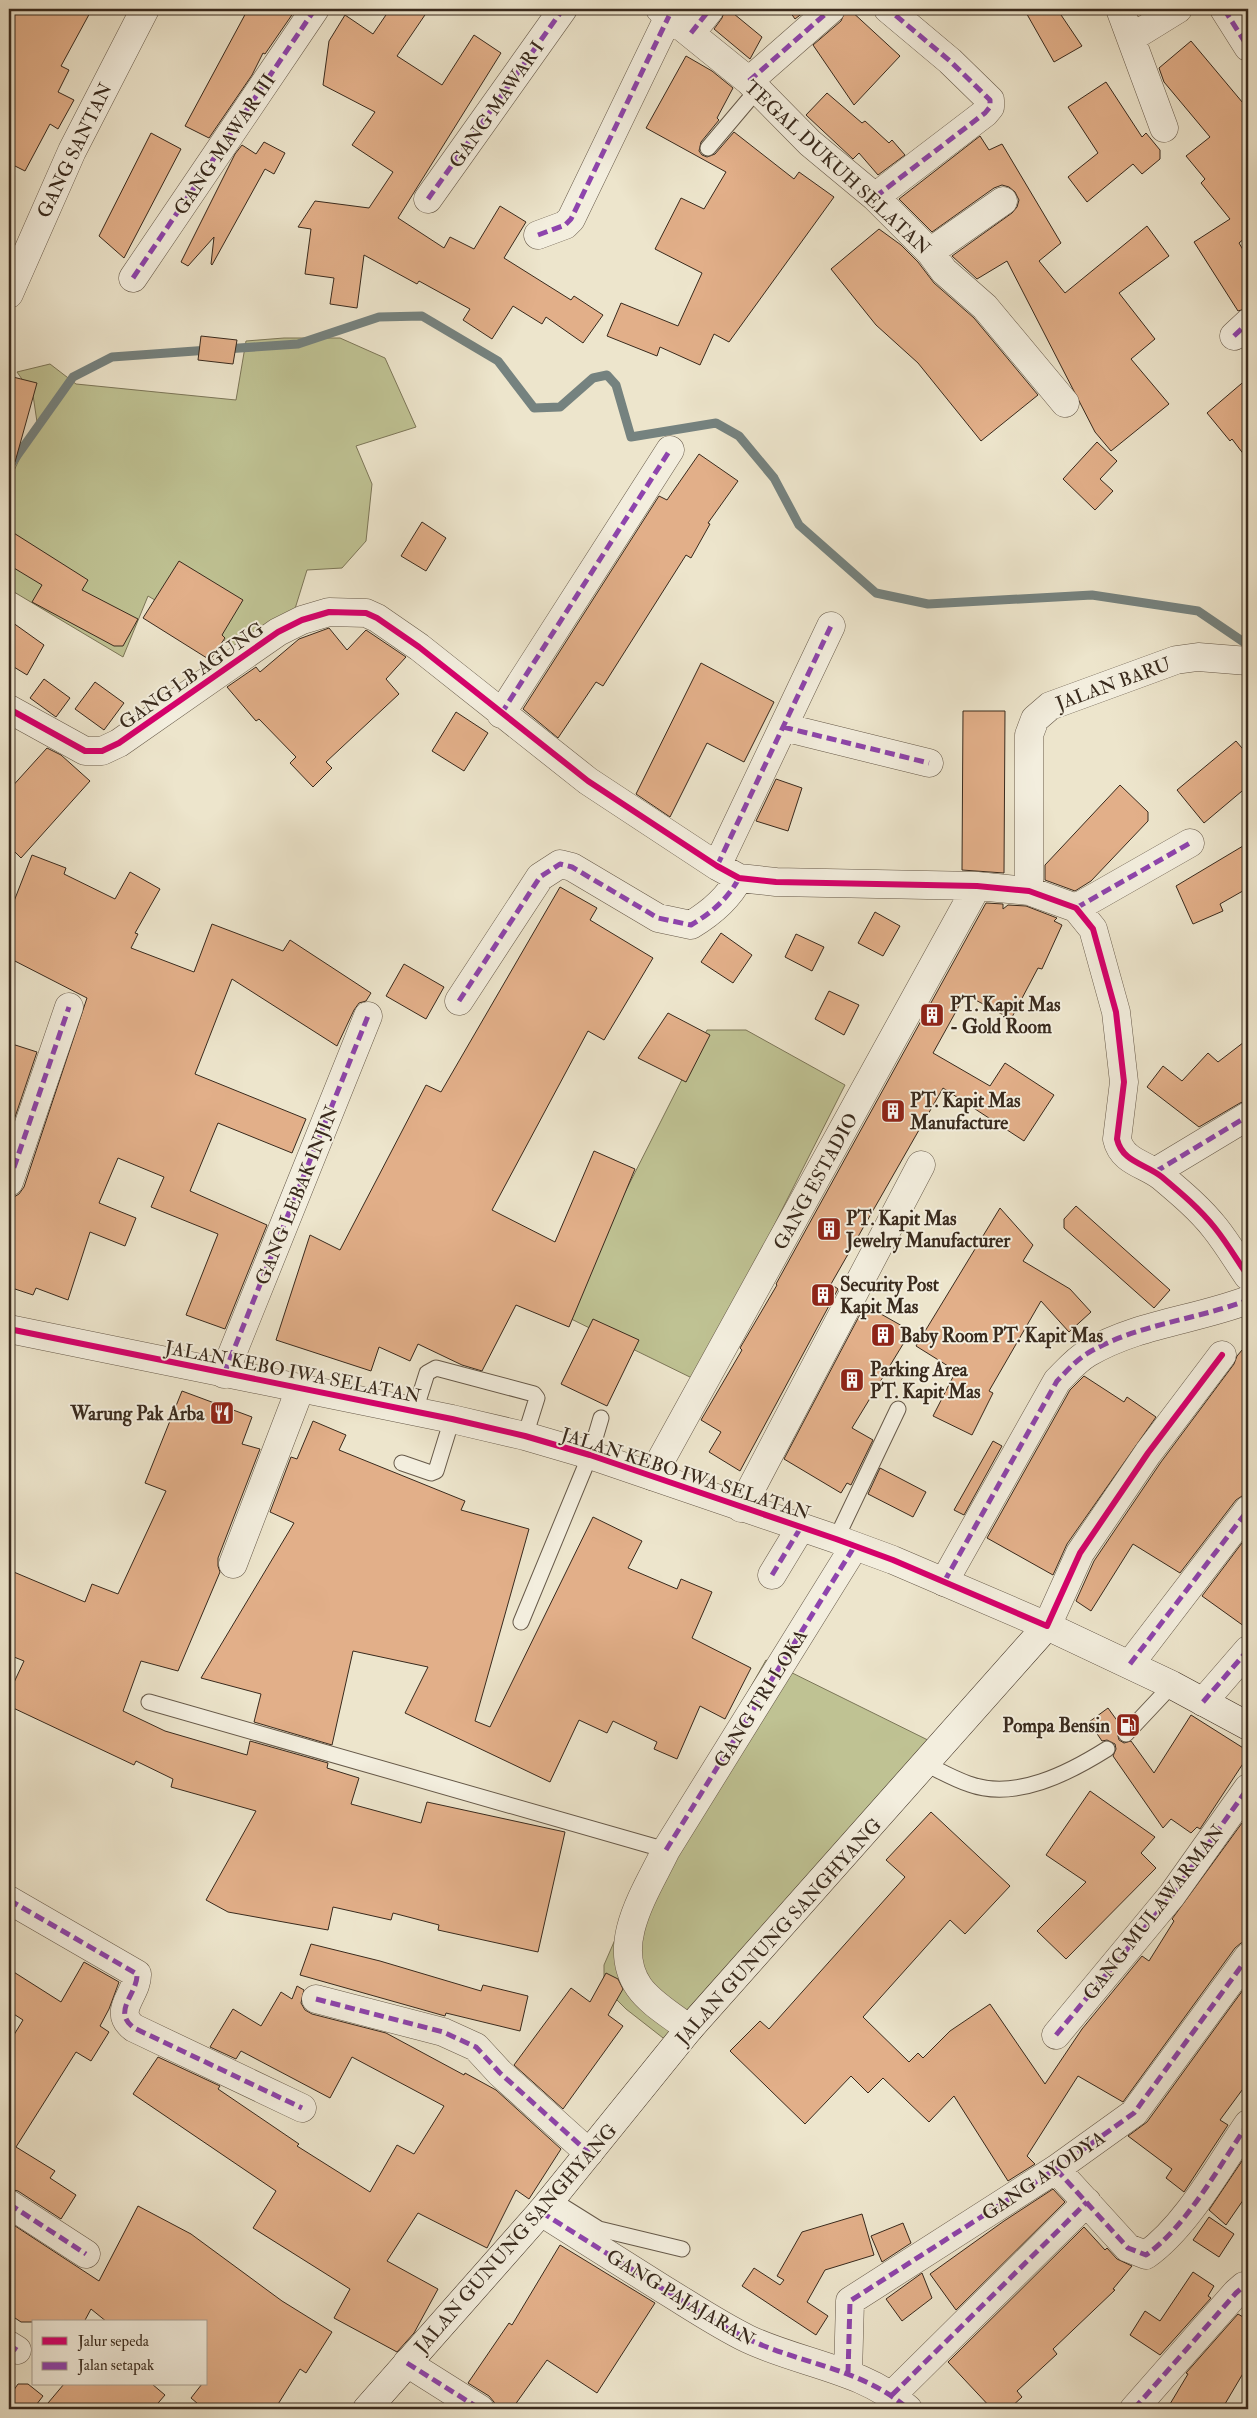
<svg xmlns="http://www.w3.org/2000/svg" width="1257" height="2418" font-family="'IM FELL Double Pica',serif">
  <rect width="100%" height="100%" fill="#ede5cc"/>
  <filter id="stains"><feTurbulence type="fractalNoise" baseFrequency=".004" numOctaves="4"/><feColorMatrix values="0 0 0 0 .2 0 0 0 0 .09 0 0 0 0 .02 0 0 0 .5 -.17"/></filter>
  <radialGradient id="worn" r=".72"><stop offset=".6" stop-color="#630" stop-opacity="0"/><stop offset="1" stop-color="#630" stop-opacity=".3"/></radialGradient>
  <path fill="#bfc293" stroke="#7c7658" d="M284 338H340L385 358 416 427 356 446 372 484 366 541 342 568 307 570 285 641 253 657 148 596 123 657 9 589V481L37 422 33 395 17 372 50 364 76 384 236 400 246 341Z
    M707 1030H746L845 1085 696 1380 563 1315Z
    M766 1660 948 1750 681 2052 626 2009 604 1987V1965L640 1882Z"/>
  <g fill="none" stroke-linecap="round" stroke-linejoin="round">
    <path stroke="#75827f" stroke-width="9" d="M225 349 298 344 379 317 422 316 498 361 534 408 560 407 593 378 607 375 616 385 631 437 716 423 739 436 774 478 799 525 876 593 928 604 1092 595 1198 611 1248 645
      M9 467 73 377 112 357 209 350"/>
  </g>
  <path fill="#e2af89" stroke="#392a1d" d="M9 9H92L61 66 69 70 58 92 74 100 58 129 50 124 25 171 9 163Z
    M248 9H296L265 54 263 53 252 75 209 138 185 126Z
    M390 9H429L397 56 442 85 474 35 501 53 398 218 444 248 450 237 474 249 500 206 526 222 504 258 571 300 574 296 603 315 583 343 546 317 542 324 513 306 492 339 463 320 470 309 419 281 417 284 364 255 357 308 330 304 334 278 305 274 311 229 298 227 315 201 369 208 393 172 352 145 375 112 323 85 329 41 345 15 373 34Z
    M725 9H728L762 37 750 59 714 29 722 18Z
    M788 9H808L795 19Z
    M846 9H849L900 56 854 105 813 45 841 21Z
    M1024 9H1057L1082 46 1054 62Z
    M1191 41 1248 109V242L1245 238 1239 243 1248 258V308L1238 311 1194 242 1230 219 1201 183 1205 179 1186 156 1210 137 1164 82 1159 68Z
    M686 56 712 71 733 88 717 118 719 120 701 142 699 151 702 155 707 157 715 154 734 132 794 179 799 172 834 197 729 342 714 334 700 365 660 347 657 356 607 336 621 303 678 326 702 273 655 249 681 198 704 209 726 172 646 128Z
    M1106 82 1142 137 1146 133 1160 150V159L1142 174 1133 164 1087 202 1068 177 1098 153 1068 107Z
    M827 93 862 123 865 121 889 143 892 140 905 155 878 175 859 153 853 159 806 115Z
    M151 133 181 149 124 258 99 236Z
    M980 136 989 150 1002 144 1061 243 1039 261 1065 293 1147 226 1169 256 1119 293 1155 339 1131 359 1169 404 1111 451 1095 432 1007 261 977 279 952 256 1012 213 1017 207 1019 200 1015 192 1009 187 1002 185 994 188 932 232 899 199Z
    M264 142 285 153 274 174 265 169 212 265 211 264 214 237 188 266 181 262 235 154 242 145 256 154Z
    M879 229 901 245 918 262 934 283 974 318 1038 395 981 441 918 363 876 325 831 269Z
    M201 336 237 340 233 364 198 360Z
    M9 376 37 383 15 462 9 461Z
    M1248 378V460L1232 439 1230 441 1207 413Z
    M1097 442 1117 461 1100 479 1113 491 1095 510 1063 479Z
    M699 454 738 481 708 523 710 524 691 558 686 555 603 686 596 682 558 738 523 709 659 496 667 500Z
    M422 522 446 538 426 571 401 556Z
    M9 530 88 580 82 590 138 619 123 646H114L32 602 42 585 9 565Z
    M179 561 243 600 222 635 225 638 210 660 143 618Z
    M9 620 44 645 27 675 9 664Z
    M329 628 347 650 366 630 406 657 386 679 399 694 326 762 332 768 313 787 290 763 296 757 259 719 256 721 227 687 256 667 260 672 299 639Z
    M701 663 774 702 744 762 707 743 670 817 636 794Z
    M44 679 70 698 56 717 30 698Z
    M95 682 124 703 104 730 75 709Z
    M963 711H1005L1004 873 962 870Z
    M456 712 488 733 464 771 432 751Z
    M1236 741 1248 755V786L1204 823 1177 790Z
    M47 748 61 755 90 781 21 858 9 846V790Z
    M776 779 802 788 788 831 756 821Z
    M1120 785 1148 812V821L1091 881 1075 891 1045 880V865Z
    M1248 843V888L1220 904 1223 911 1193 924 1176 886Z
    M32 855 66 868 64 874 115 899 130 872 160 889 135 933 138 934 131 948 194 972 212 924 283 951 290 940 371 993 366 1001 359 1003 354 1010 337 1046 232 979 195 1074 306 1119 292 1153 218 1123 190 1191 267 1225 225 1329 186 1315 218 1234 151 1207 164 1177 118 1158 99 1203 136 1218 125 1246 90 1232 68 1300 36 1288 33 1295 9 1287V1200L19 1194 24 1187 87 998 9 958V914Z
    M560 887 597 908 590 920 653 958 604 1040 588 1031 492 1210 555 1242 594 1151 635 1169 569 1327 516 1305 482 1371 462 1365 418 1344 410 1361 379 1347 371 1371 276 1340 310 1235 340 1250 426 1085 441 1092Z
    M986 903 1003 904V909L1008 905 1026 906 1057 918 1054 921 1062 925 1042 969 1038 968 1011 1019 970 997H964L933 1053 990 1086 1005 1063 1054 1095 1024 1141 943 1088 831 1284 838 1289 740 1471 709 1452 721 1432 701 1420 742 1350 740 1348 777 1285 776 1284Z
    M875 912 900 926 883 956 858 943Z
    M721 933 752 955 733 983 701 962Z
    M796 934 824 947 812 971 785 957Z
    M404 964 444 987 426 1019 386 996Z
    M829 991 859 1005 844 1035 815 1019Z
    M668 1013 710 1035 686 1082 638 1058Z
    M1248 1039V1100L1240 1103 1199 1127 1147 1087 1163 1066 1182 1081 1208 1053 1218 1062Z
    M9 1043 37 1052 11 1129 9 1128Z
    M1076 1206 1170 1290 1154 1308 1064 1228V1219Z
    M1000 1208 1033 1245 1023 1261 1070 1289 1091 1312 1069 1332 1041 1301 989 1391 993 1393 972 1435 933 1416 956 1371 916 1346Z
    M865 1305 911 1331 852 1428 873 1440 851 1485 847 1483 841 1493 784 1459Z
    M593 1319 639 1340 607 1406 561 1384Z
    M1248 1343V1495L1242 1496 1236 1500 1180 1573 1133 1544 1091 1611 1076 1601 1094 1561 1161 1462 1234 1364 1237 1356Z
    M1084 1376 1124 1402 1127 1397 1156 1417 1067 1544 1053 1575 987 1538 1070 1390Z
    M182 1391 252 1417 242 1444 260 1449 218 1558V1566L220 1572 178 1671 141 1661 123 1711 165 1731 247 1755 250 1741 328 1763 327 1768 359 1778 351 1804 421 1823 427 1802 565 1832 538 1952 438 1930 439 1925 393 1913 391 1920 333 1907 328 1930 228 1912 206 1900 256 1811 171 1787 173 1779 136 1761 134 1765 9 1706V1693L24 1661 9 1655V1570L85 1602 92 1584 118 1594 166 1491 145 1483Z
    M313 1421 346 1435 339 1450 465 1501 461 1510 529 1529 475 1721 490 1727 593 1517 642 1541 628 1568 677 1589 681 1579 712 1592 692 1638 751 1668 725 1719 700 1706 677 1759 654 1749 657 1742 613 1721 607 1733 579 1720 550 1782 405 1713 428 1667 353 1651 332 1745 254 1722 261 1694 201 1678 294 1523 270 1512 291 1457 297 1459Z
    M993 1441 1002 1446 964 1515 954 1510Z
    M880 1468 926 1492 913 1517 868 1494Z
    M1248 1535V1629L1202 1596Z
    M1108 1708 1121 1726 1117 1732 1119 1740 1124 1743 1131 1741 1154 1773 1191 1715 1248 1751V1756L1200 1829 1197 1827 1191 1833 1171 1819 1163 1828 1113 1756 1116 1749 1115 1744 1107 1740 1102 1741 1089 1722Z
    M1090 1791 1155 1837 1141 1853 1156 1868 1066 1959 1037 1931 1086 1882 1046 1855Z
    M931 1812 1010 1886 965 1934 950 1920 863 2017 909 2062 918 2053 923 2058 950 2031 990 2004 1045 2084 1082 2029 1142 1956 1149 1961 1174 1921 1172 1919 1242 1823 1248 1827V1942L1241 1943 1235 1948 1123 2102 1078 2076 1027 2156 1035 2164 1008 2181 954 2096 929 2122 883 2078 868 2093 851 2076 805 2124 730 2051 760 2021 769 2029 905 1877 886 1860Z
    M311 1944 380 1961 481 1991 483 1985 528 1996 520 2031 446 2013 445 2016 300 1975Z
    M84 1962 119 1982 109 2009 100 2026 109 2032 91 2061 76 2052 16 2147 55 2171 50 2178 76 2195 61 2219 18 2191 9 2189V2043L23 2020 9 2011V1969L61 2002Z
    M606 1973 618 1979 623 1989 608 2015 623 2026 563 2109 514 2065 571 1988 590 2002Z
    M1248 1983V2082L1220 2120 1228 2125 1184 2192 1166 2178 1172 2169 1128 2136 1147 2122Z
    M297 1986 304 1990 301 2003 305 2010 312 2014 386 2033 464 2075 465 2073 496 2090 561 2149 529 2199 516 2190 487 2248 418 2213 387 2261 438 2289 414 2333 397 2352 334 2318 350 2289 253 2228 276 2191 133 2094 158 2057 220 2086 218 2089 299 2144 297 2146 370 2192 397 2145 414 2154 444 2106 352 2057 330 2098 241 2051 236 2059 210 2047 233 2009 261 2026 281 1992 292 1999Z
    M1248 2152V2193L1226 2225 1209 2210Z
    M1053 2189 1065 2202 956 2310 930 2274 1004 2221Z
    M138 2206 191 2234 282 2301 332 2332 306 2373 300 2369 275 2409H204L191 2398 202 2384H206V2322H107L91 2309 84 2322H21L9 2314V2222L99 2281Z
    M862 2214 874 2255 825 2270 807 2302 828 2316 816 2335 742 2286 754 2268 780 2285 784 2280 777 2276 802 2232Z
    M1209 2217 1234 2234 1219 2257 1193 2240Z
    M903 2223 911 2243 882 2262 871 2236Z
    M1084 2227 1105 2250 1107 2248 1117 2259 1132 2266 1113 2289 1115 2290 1053 2349 1057 2354 1017 2391 1022 2397 1009 2409H992L948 2362Z
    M560 2245 655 2303 597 2393 547 2360 512 2409H496L494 2402 489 2396 468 2383 509 2323 512 2325Z
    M1193 2272 1214 2286 1208 2296 1211 2298 1160 2355 1130 2335 1145 2311 1160 2321Z
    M922 2273 932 2298 902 2321 886 2299Z
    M1238 2314 1248 2320V2365L1222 2409H1167L1188 2374 1186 2373Z
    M18 2384H28L43 2396 33 2409H9V2397Z
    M64 2384H152L165 2395 153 2409H43Z"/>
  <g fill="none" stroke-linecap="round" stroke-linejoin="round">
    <defs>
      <path id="service" d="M708 148 757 90
        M415 1411 427 1373 436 1368 534 1394 537 1398 525 1436
        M402 1463 431 1473 436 1471 452 1419
        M836 1539 898 1409
        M521 1622 590 1455 601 1418
        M149 1702 666 1850
        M1126 1734 1172 1685
        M926 1764C940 1771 954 1779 969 1784 1015 1801 1069 1773 1107 1749
        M551 2199 599 2229 682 2249"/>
      <path id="minor" d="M660 9 749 81 810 143 875 197 930 252 944 271 985 307 1065 403
        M1120 9 1164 128
        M1224 9 1248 47
        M691 33 710 9
        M1131 38 1178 9
        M749 81 831 9
        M875 197 985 113 990 107V100L950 61 888 9
        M428 199 563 9
        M538 235 565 225 571 219 669 16
        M930 252 1003 201
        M133 278 315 9
        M9 294 72 151 145 9
        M1234 336 1248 323
        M9 709 85 751H102L119 743 278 632 302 620 329 612 366 613 377 618 419 647 588 781 717 866 739 878 776 882 977 886 1029 891 1076 908 1093 929 1116 1012 1124 1082 1117 1139C1122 1162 1146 1164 1162 1177 1181 1193 1200 1209 1215 1228 1227 1243 1237 1260 1248 1276
        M501 714 670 450
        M783 727 929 763
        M717 866 831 626
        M1029 891V735L1035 719 1050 706 1176 660 1198 657 1248 661
        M1076 908 1190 843
        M459 1001 540 877 560 864 572 867 658 918 691 925C711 913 728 899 739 878
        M1155 1172 1248 1116
        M9 1182 69 1007
        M224 1374 368 1016
        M652 1476 977 886
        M741 1508 921 1165
        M233 1564 300 1389
        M772 1575 801 1527
        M944 1582 1057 1381C1067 1371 1076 1360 1088 1353 1137 1324 1196 1320 1248 1300
        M1047 1626 1080 1553 1148 1453 1222 1355
        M1130 1664 1248 1510
        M1203 1702 1248 1650
        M9 1900 137 1974C138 1994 111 2011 134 2028L302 2108
        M316 1999 443 2032 476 2047 500 2073 589 2153
        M689 2029C673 2016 651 2004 639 1987 609 1944 647 1890 666 1850L854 1547
        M1056 2035 1172 1895 1248 1788
        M1056 2169 1128 2248 1146 2255C1187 2226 1219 2166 1248 2124
        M9 2204 86 2254
        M541 2212C581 2237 622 2263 663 2289 691 2306 719 2325 748 2339 801 2364 864 2369 908 2409
        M9 2345 17 2350
        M407 2363 480 2409
        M848 2374 850 2301 1056 2169 1134 2113 1248 1957
        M892 2395 1087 2202
        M1134 2409 1236 2293 1244 2286 1248 2290"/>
      <path id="tertiary" d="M9 1329 452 1419 525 1436 590 1455 836 1539 893 1560 1047 1626"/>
      <path id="secondary" d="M367 2409 541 2212 689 2029 1047 1626 1172 1685 1248 1726"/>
    </defs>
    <use href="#service" stroke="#665949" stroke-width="17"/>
    <use href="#minor" stroke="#665949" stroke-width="29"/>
    <use href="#tertiary" stroke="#665949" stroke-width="29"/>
    <use href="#secondary" stroke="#392a1d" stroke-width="29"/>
    <use href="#service" stroke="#f3eede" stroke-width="15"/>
    <use href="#minor" stroke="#f3eede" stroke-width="28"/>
    <use href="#tertiary" stroke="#f3eede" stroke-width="28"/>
    <use href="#secondary" stroke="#f3eede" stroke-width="28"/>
    <path stroke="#8e44ad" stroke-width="5" stroke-dasharray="10 5" stroke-linecap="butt" d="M1224 9 1248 47
      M691 33 710 9
      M749 81 831 9
      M875 197 985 113 990 107V100L950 61 888 9
      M428 199 563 9
      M538 235 565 225 571 219 669 16
      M133 278 315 9
      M1234 336 1248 323
      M501 714 670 450
      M783 727 929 763
      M717 866 831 626
      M1076 908 1190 843
      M459 1001 540 877 560 864 572 867 658 918 691 925C711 913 728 899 739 878
      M1155 1172 1248 1116
      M9 1182 69 1007
      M224 1374 368 1016
      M772 1575 801 1527
      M944 1582 1057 1381C1067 1371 1076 1360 1088 1353 1137 1324 1196 1320 1248 1300
      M1130 1664 1248 1510
      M1203 1702 1248 1650
      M666 1850 854 1547
      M9 1900 137 1974C138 1994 111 2011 134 2028L302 2108
      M316 1999 443 2032 476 2047 500 2073 589 2153
      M1056 2035 1172 1895 1248 1788
      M1056 2169 1128 2248 1146 2255C1187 2226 1219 2166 1248 2124
      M9 2204 86 2254
      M541 2212C581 2237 622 2263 663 2289 691 2306 719 2325 748 2339 801 2364 864 2369 908 2409
      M9 2345 17 2350
      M407 2363 480 2409
      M848 2374 850 2301 1056 2169 1134 2113 1248 1957
      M892 2395 1087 2202
      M1134 2409 1236 2293 1244 2286 1248 2290"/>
    <defs>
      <path id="cycleway" d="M9 709 85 751H102L119 743 278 632 302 620 329 612 366 613 377 618 419 647 588 781 717 866 739 878 776 882 977 886 1029 891 1076 908 1093 929 1116 1012 1124 1082 1117 1139C1122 1162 1146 1164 1162 1177 1181 1193 1200 1209 1215 1228 1227 1243 1237 1260 1248 1276
        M9 1329 452 1419 525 1436 590 1455 836 1539 893 1560 1047 1626 1080 1553 1148 1453 1222 1355"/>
    </defs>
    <use href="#cycleway" stroke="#f3eede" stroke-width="9"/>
    <use href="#cycleway" stroke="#d6006c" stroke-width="6"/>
  </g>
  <defs>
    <symbol id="building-square" viewBox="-11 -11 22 22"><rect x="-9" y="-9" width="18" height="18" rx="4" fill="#8f2418" stroke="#f3eede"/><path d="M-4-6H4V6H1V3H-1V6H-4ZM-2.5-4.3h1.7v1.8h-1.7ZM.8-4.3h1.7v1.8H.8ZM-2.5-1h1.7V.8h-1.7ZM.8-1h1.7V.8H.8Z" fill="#fff"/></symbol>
    <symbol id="restaurant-square" viewBox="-11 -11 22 22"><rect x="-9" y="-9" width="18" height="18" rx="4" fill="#8f2418" stroke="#f3eede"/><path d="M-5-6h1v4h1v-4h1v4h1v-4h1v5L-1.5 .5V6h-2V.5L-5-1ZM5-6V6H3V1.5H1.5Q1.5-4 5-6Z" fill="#fff"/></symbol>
    <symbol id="fuel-square" viewBox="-11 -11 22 22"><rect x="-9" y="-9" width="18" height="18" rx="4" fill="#8f2418" stroke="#f3eede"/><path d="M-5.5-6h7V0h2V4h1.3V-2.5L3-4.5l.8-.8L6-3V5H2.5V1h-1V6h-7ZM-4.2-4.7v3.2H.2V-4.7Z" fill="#fff"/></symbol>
  </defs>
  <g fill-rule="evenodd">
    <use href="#building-square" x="918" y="1001" width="28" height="28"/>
    <use href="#building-square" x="879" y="1097" width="28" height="28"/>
    <use href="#building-square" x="815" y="1215" width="28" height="28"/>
    <use href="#building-square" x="809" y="1281" width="28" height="28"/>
    <use href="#building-square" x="869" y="1321" width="28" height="28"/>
    <use href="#building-square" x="838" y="1366" width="28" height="28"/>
    <use href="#restaurant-square" x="208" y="1399" width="28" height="28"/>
    <use href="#fuel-square" x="1114" y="1711" width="28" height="28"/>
  </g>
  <g text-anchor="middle" stroke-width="4" stroke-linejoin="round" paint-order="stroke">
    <g font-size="19" fill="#392a1d" stroke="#f3eede">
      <text transform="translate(496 104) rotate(-55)" y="7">GANG MAWAR I</text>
      <text transform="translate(224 144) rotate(-56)" y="7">GANG MAWAR III</text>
      <text transform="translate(74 150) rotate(-64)" y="7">GANG SANTAN</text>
      <text transform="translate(838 167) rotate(43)" y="7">TEGAL DUKUH SELATAN</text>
      <text transform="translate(191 675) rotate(-35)" y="7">GANG LB AGUNG</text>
      <text transform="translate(1113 683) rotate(-20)" y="7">JALAN BARU</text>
      <text transform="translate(815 1181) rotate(-61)" y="7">GANG ESTADIO</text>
      <text transform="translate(296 1195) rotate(-68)" y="7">GANG LEBAK INJIN</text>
      <text transform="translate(293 1371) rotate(11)" y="7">JALAN KEBO IWA SELATAN</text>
      <text transform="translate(686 1473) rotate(18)" y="7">JALAN KEBO IWA SELATAN</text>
      <text transform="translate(760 1698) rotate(-58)" y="7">GANG TRI LOKA</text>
      <text transform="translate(1153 1912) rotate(-52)" y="7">GANG MULAWARMAN</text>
      <text transform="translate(778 1931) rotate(-48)" y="7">JALAN GUNUNG SANGHYANG</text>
      <text transform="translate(1043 2175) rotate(-34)" y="7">GANG AYODYA</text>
      <text transform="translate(515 2238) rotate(-49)" y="7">JALAN GUNUNG SANGHYANG</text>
      <text transform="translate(681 2297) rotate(31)" y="7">GANG PAJAJARAN</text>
    </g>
    <g font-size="19" font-weight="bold" fill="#392a1d" stroke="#f3eede" text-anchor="start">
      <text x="950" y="1011">PT. Kapit Mas<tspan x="950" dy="22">- Gold Room</tspan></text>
      <text x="910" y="1107">PT. Kapit Mas<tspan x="910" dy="22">Manufacture</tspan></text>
      <text x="846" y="1225">PT. Kapit Mas<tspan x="846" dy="22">Jewelry Manufacturer</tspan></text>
      <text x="840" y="1291">Security Post<tspan x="840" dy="22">Kapit Mas</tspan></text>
      <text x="900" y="1342">Baby Room PT. Kapit Mas</text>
      <text x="870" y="1376">Parking Area<tspan x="870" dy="22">PT. Kapit Mas</tspan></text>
      <text x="204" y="1420" text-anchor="end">Warung Pak Arba</text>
      <text x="1110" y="1732" text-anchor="end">Pompa Bensin</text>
    </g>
  </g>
  <rect width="1257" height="2418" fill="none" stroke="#ede5cc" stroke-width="30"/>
  <rect x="10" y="10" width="1237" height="2398" fill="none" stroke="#392a1d" stroke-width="2.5"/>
  <rect x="15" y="15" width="1227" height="2388" fill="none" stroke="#392a1d"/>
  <rect x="32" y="2320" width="175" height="65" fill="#f3eede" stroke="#a9a091"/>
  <rect x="42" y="2337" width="25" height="8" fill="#d6006c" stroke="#a9a091"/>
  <text x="78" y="2346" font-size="15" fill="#392a1d">Jalur sepeda</text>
  <rect x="42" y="2362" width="25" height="8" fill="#8e44ad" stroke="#a9a091"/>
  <text x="78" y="2370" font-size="15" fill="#392a1d">Jalan setapak</text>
  <rect width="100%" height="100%" filter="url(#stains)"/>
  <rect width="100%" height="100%" fill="url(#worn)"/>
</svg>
